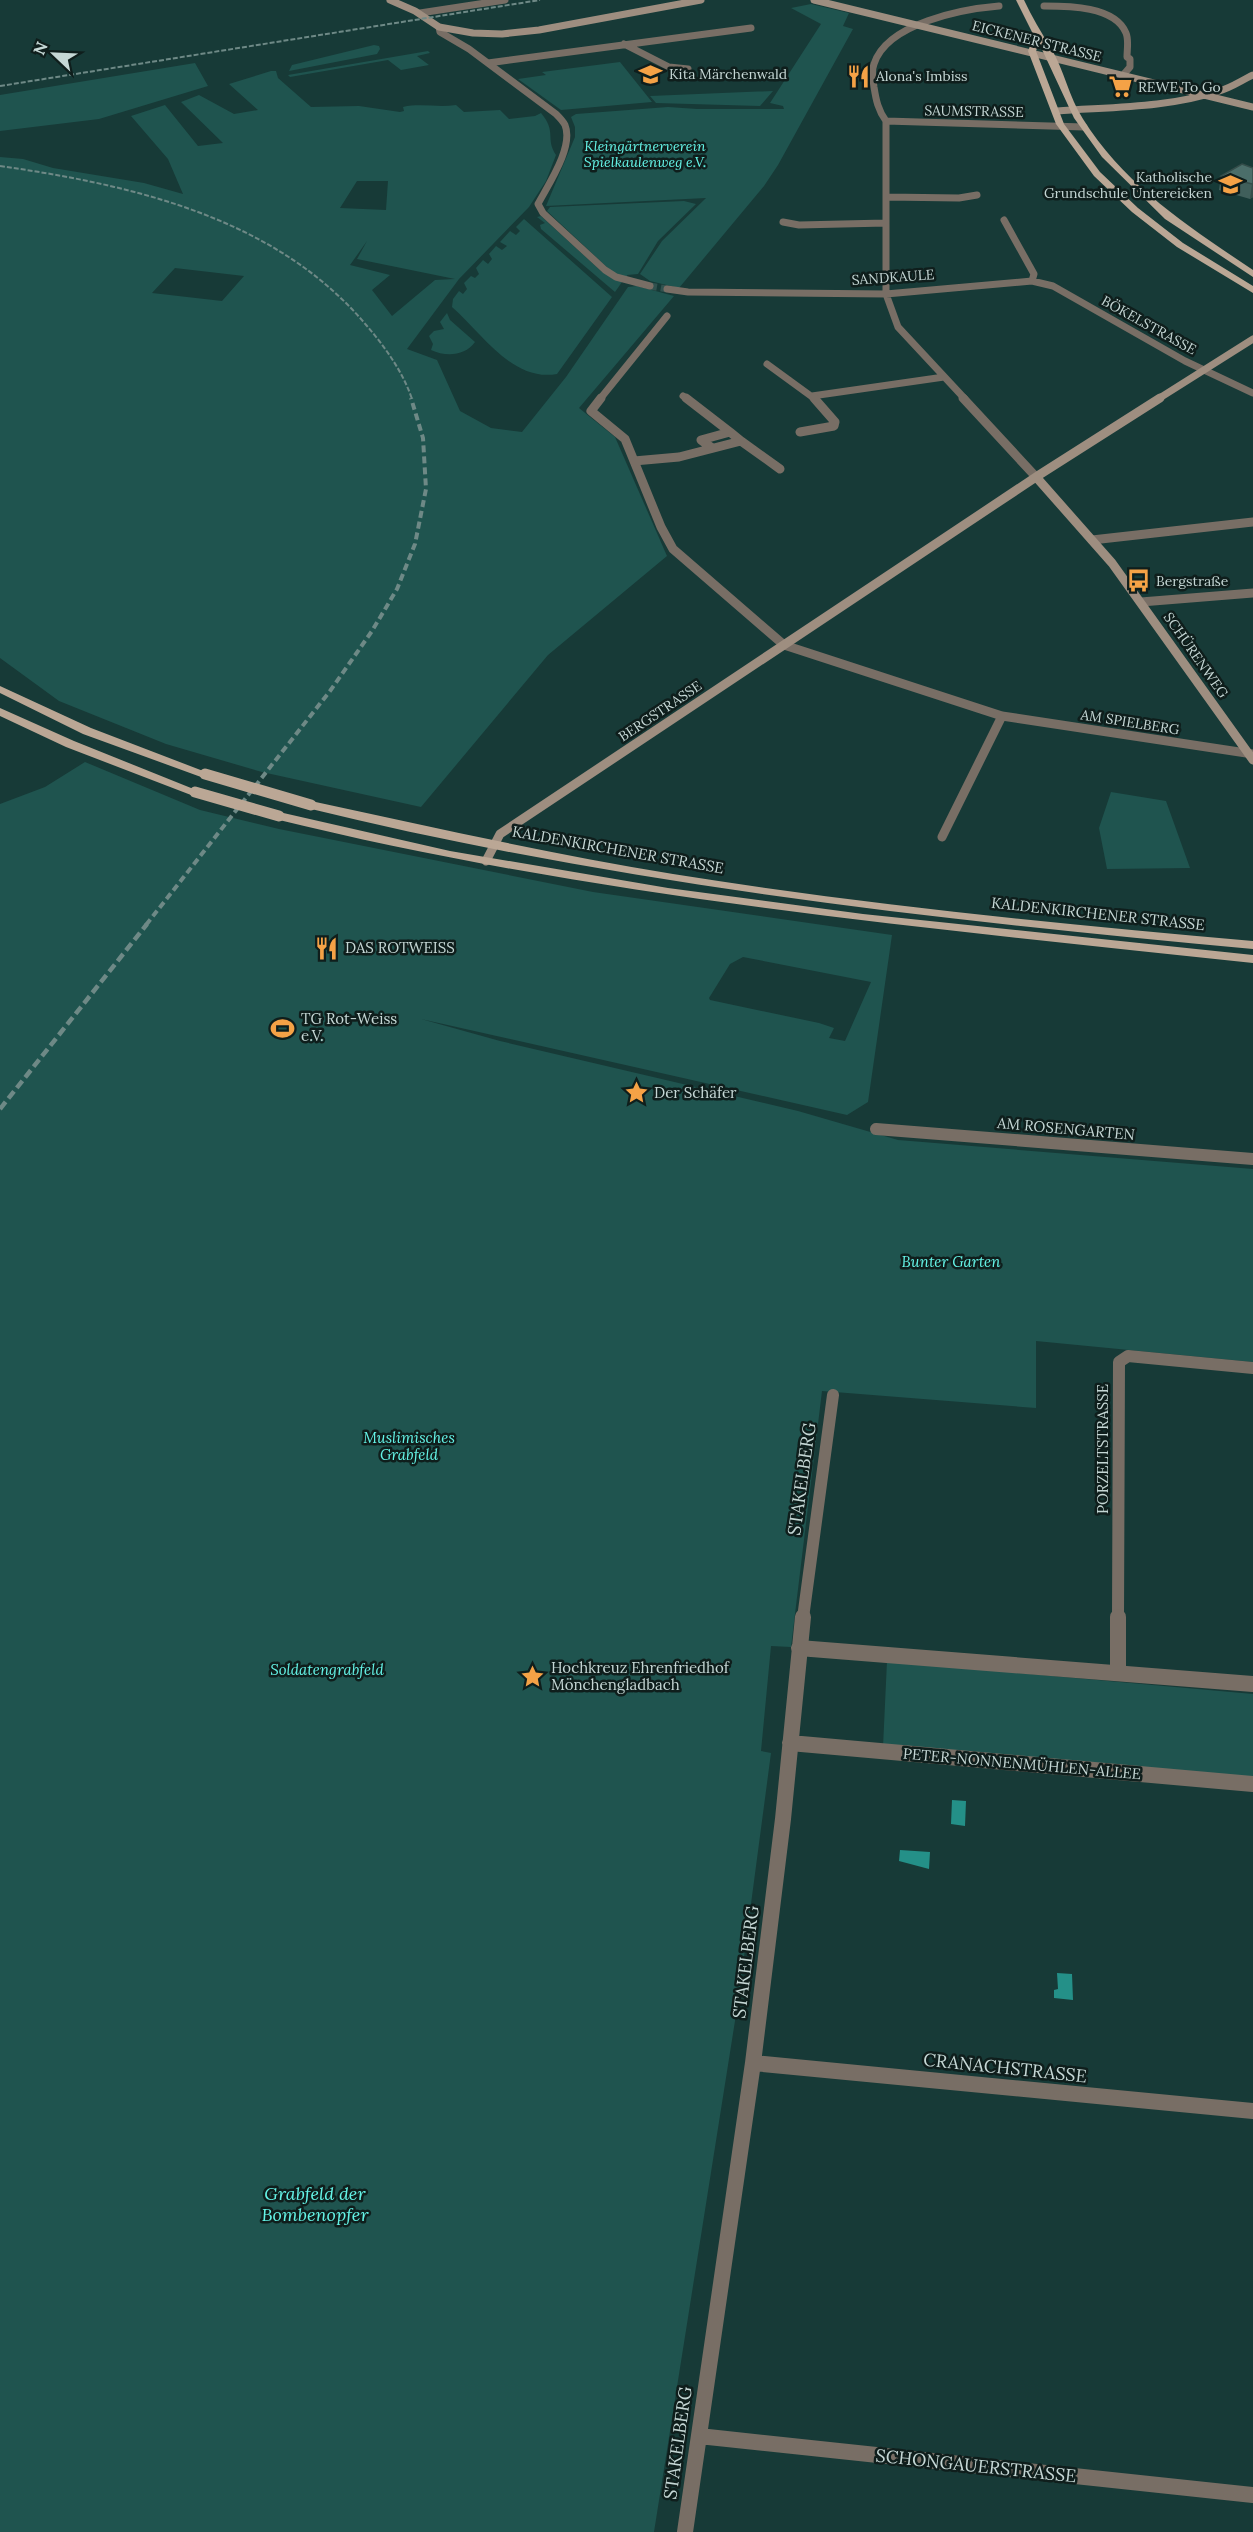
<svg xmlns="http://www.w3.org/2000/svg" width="1253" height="2532" font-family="Lora,serif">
  <rect width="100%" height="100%" fill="#173a37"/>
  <path fill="#1f544f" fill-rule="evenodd" d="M811 4 849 13 843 26 853 29 778 165 764 186 679 288 650 281 640 274 662 241 706 198 546 206 575 137V127L571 117 576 114 668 107 697 109H784L783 106 770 103 821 24 791 8Z
    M374 45 379 46 380 49 377 54 289 71 292 65Z
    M428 51 430 53 417 56 429 65 401 70 388 60 290 77 288 75Z
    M620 62 652 102 561 110 518 79 546 75 542 72Z
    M195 63 208 86 99 119 0 131V95Z
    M271 71H276L278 78 311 107 359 106 400 112 404 111 403 107C421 103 438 108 456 105L464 112 500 110 509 119 535 116 541 113C557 132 545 138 556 155L546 181 529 207 459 279 407 349 437 360 460 411 491 428 522 432 566 377 628 287 637 286 674 296 579 408 615 437 667 556 548 655 421 807 262 772 166 744 59 701 0 658V157L23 159 53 168 144 183 183 194 168 159 131 116 165 105 198 146 223 143 181 102 199 95 234 114 258 110 229 84ZM357 181H388L386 210 340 208ZM367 241 357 259 455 279 435 280 392 316 372 290 390 275 350 265ZM175 268 244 276 222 301 152 293Z
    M773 91 760 106 656 103 650 96Z
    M684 201 696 204 658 241 638 274 627 275 628 279 611 271 547 211 550 207Z
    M541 216 601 271 622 282 615 292 541 229 540 225 545 223 537 217Z
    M524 219 612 297 557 374C512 382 482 333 452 307L453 299 459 291 463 294 467 289 464 283 471 276 475 278 479 274 476 268 483 260 488 264 492 259 489 254 496 246 502 250 507 246 500 242 510 231 516 235 520 231 516 227Z
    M447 313 450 320 475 342C465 356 446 357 431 350L433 344 429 336 434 331 444 329 440 322Z
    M85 762 200 810 279 829 593 892 892 935 868 1102 847 1115 421 1019 500 1041 798 1111 898 1140 1253 1169V1362L1036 1341V1408L822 1391 791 1647 771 1646 761 1751 771 1753 738 2002 654 2532H0V804L45 787ZM743 957 871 982 845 1041 829 1038 834 1028 819 1023 710 1000 709 998 730 964Z
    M1111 792 1166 801 1190 868 1107 869 1099 828Z
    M887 1661 1253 1694V1779L883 1747Z"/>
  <path fill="#249088" d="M952 1800 966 1801 965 1826 951 1824Z
    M900 1850 930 1852 929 1869 899 1861Z
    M1057 1973 1072 1974 1073 2000 1054 1998V1990L1058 1989Z"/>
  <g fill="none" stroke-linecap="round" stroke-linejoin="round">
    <path stroke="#31524f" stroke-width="7" stroke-dasharray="7 4" stroke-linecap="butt" d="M650 286 667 289"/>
    <path stroke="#786e65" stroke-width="7" d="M1044 6C1068 6 1115 6 1126 33 1129 40 1127 49 1127 57L1130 59V67L1124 74
      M420 13 505 0
      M439 27 440 32 469 49 556 114C559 117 563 121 565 125 574 147 548 185 538 204L543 213 605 270 616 277 650 286
      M624 44 669 67 688 69
      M488 63 751 28
      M886 121 1084 127
      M887 197 959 198 977 195
      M1004 220 1034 274 1032 281
      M783 222 799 225 886 223
      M667 289 688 292 886 294 1032 281 1053 286 1185 361 1253 393
      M767 364 815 399
      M683 396 687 399
      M812 396 944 377
      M600 399 667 316
      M965 399 898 327 886 294V121C878 110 876 100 874 87 873 79 871 71 874 64 887 23 963 9 999 6"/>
    <path stroke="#786e65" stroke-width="9" d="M601 398 591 411 625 439 661 527 673 549 784 645 1002 716 1253 754
      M686 398 730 432
      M963 398 1037 478
      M800 432 834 426 835 422 814 398
      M741 441 780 469
      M634 461 679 457 741 441 730 432 701 440 712 448
      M1092 540 1253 522
      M1141 602 1253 593
      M942 837 1002 716"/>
    <path stroke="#786e65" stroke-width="12" d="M876 1129 1253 1159
      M803 1618 833 1395
      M1118 1618 1119 1362 1128 1356 1253 1368"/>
    <path stroke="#786e65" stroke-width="16" d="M799 1648 1253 1684
      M1118 1672V1617
      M790 1743 1253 1784
      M753 2063 1253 2111
      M699 2436 1253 2495
      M685 2532 753 2063 783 1819 803 1617"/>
    <path stroke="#9e8e80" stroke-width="7" d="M390 0 415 11 439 27 473 33 502 34 539 30 701 0
      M814 0 1253 107
      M1057 111C1110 107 1168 108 1219 91 1231 88 1242 80 1253 75
      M1158 399 1253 339"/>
    <path stroke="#9e8e80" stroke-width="9" d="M1037 478 1112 563 1253 760
      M486 861 500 834 1039 475 1160 398"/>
    <path fill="#bba795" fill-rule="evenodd" d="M1016 0H1024C1032 17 1041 32 1051 48 1064 70 1069 97 1083 119 1125 186 1189 227 1253 270V277L1165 219 1102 157 1074 118 1039 43 1036 51 1064 124 1100 172 1138 208 1183 243 1253 286V293L1177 247 1132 212 1094 176 1056 124 1028 51 1034 36Z
      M0 686 91 728 211 774 205 778 201 777 83 734 0 693Z
      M0 708 74 741 201 792 195 796 191 795 66 747 0 716Z
      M311 801C431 827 551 854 673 874 865 905 1059 924 1253 941V949C935 920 617 884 307 808L305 805Z
      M279 812 450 851 668 888 863 914 1253 955V963C925 928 596 898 275 819L273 816 275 813Z"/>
    <path stroke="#6e8986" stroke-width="2" stroke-dasharray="5 2" stroke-linecap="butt" d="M0 86 540 0
      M0 166C133 185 277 218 367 326 385 347 403 372 412 399"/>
    <path stroke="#6e8986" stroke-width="4" stroke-dasharray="7 4" stroke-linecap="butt" d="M146 925 330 691 372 631 397 589 415 544 426 489 423 438 411 398"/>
    <path stroke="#6e8986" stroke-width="4.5" stroke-dasharray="9 4.5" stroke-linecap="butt" d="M0 1109 147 924"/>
    <path stroke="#bba795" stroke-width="11" d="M205 774 311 805
      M195 792 279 816"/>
  </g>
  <path fill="#405f5b" d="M1253 168V197L1250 199 1219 190 1221 176Z"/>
  <path fill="#344d4a" d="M1252 184H1253V197L1250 199Z"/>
  <path fill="#4b6e6a" stroke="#344d4a" stroke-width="1.5" d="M1242 164 1253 168V184H1252L1221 176Z"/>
  <defs>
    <symbol id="school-bare" viewBox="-9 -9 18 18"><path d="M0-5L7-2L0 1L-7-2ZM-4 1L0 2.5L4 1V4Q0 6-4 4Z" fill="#f5a246" stroke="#0f1e1c" stroke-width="2.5" paint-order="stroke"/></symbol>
    <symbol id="restaurant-bare" viewBox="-9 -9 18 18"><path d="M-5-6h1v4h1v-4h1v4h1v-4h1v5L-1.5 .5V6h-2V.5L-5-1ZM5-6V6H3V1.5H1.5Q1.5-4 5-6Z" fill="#f5a246" stroke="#0f1e1c" stroke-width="2.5" paint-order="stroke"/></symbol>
    <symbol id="supermarket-bare" viewBox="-9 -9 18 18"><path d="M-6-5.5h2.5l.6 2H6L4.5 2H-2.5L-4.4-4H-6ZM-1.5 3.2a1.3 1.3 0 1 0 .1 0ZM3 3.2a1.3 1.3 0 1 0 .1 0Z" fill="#f5a246" stroke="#0f1e1c" stroke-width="2.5" paint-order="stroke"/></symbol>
    <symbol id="bus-bare" viewBox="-9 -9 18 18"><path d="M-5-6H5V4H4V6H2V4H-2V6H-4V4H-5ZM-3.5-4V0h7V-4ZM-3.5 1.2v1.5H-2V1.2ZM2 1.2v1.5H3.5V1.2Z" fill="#f5a246" stroke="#0f1e1c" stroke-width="2.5" paint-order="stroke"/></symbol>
    <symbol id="stadium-bare" viewBox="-9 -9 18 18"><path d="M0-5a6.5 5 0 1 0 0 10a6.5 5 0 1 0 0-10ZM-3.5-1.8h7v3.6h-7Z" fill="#f5a246" stroke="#0f1e1c" stroke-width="2.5" paint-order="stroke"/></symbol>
    <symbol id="sight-bare" viewBox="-9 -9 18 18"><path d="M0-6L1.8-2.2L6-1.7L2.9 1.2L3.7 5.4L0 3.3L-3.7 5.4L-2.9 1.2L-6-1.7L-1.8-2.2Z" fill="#f5a246" stroke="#0f1e1c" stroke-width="2.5" paint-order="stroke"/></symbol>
  </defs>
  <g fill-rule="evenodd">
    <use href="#school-bare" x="634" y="58" width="33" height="33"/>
    <use href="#restaurant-bare" x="842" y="60" width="33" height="33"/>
    <use href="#supermarket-bare" x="1104" y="70" width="33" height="33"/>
    <use href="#school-bare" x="1214" y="168" width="33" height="33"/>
    <use href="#bus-bare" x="1122" y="564" width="33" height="33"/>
    <use href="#restaurant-bare" x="310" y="932" width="33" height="33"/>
    <use href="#stadium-bare" x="266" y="1012" width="33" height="33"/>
    <use href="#sight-bare" x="620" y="1076" width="33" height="33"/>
    <use href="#sight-bare" x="516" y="1660" width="33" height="33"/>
  </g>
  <g text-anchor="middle" stroke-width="5" stroke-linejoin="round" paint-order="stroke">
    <g font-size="14" fill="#c5d7d5" stroke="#0f1e1c">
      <text transform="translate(1037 41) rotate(14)" y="5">EICKENER STRASSE</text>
      <text transform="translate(974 111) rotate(1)" y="5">SAUMSTRASSE</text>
      <text transform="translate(893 277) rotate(-4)" y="5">SANDKAULE</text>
      <text transform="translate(1149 325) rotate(29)" y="5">BÖKELSTRASSE</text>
      <text transform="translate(1196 655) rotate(55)" y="5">SCHÜRENWEG</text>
      <text transform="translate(660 711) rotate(-34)" y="5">BERGSTRASSE</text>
      <text transform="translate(1130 722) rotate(9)" y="5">AM SPIELBERG</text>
    </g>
    <g font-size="14" fill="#c5d7d5" stroke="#0f1e1c" text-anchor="start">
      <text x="669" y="79">Kita Märchenwald</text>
      <text x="876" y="81">Alona's Imbiss</text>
      <text x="1138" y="92">REWE To Go</text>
      <text x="1212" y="182" text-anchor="end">Katholische<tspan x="1212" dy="16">Grundschule Untereicken</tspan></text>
      <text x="1156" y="586">Bergstraße</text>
    </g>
    <g font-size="14" font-style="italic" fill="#64f3e6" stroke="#0f1e1c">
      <text x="645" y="151">Kleingärtnerverein<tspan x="645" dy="16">Spielkaulenweg e.V.</tspan></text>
    </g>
    <g font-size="15" fill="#c5d7d5" stroke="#0f1e1c">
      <text transform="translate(618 850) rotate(10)" y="5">KALDENKIRCHENER STRASSE</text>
      <text transform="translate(1098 914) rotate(6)" y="5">KALDENKIRCHENER STRASSE</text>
      <text transform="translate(1066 1129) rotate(5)" y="5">AM ROSENGARTEN</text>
      <text transform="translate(1103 1449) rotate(-90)" y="5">PORZELTSTRASSE</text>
      <text transform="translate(1022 1764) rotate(5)" y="5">PETER-NONNENMÜHLEN-ALLEE</text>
    </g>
    <g font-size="15" fill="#c5d7d5" stroke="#0f1e1c" text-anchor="start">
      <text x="345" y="953">DAS ROTWEISS</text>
      <text x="301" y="1024">TG Rot-Weiss<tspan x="301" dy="17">e.V.</tspan></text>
      <text x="654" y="1098">Der Schäfer</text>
      <text x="551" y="1673">Hochkreuz Ehrenfriedhof<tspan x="551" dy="17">Mönchengladbach</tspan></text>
    </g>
    <g font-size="15" font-style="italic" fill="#64f3e6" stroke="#0f1e1c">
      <text x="951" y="1267">Bunter Garten</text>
      <text x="409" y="1443">Muslimisches<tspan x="409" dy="17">Grabfeld</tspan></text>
      <text x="327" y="1675">Soldatengrabfeld</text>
    </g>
    <g font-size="18" fill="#c5d7d5" stroke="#0f1e1c">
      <text transform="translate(802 1479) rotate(-82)" y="6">STAKELBERG</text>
      <text transform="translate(746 1962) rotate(-83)" y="6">STAKELBERG</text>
      <text transform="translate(1005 2068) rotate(6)" y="6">CRANACHSTRASSE</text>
      <text transform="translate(678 2443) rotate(-82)" y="6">STAKELBERG</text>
      <text transform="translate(976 2466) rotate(6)" y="6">SCHONGAUERSTRASSE</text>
    </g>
    <g font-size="18" font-style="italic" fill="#64f3e6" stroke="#0f1e1c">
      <text x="315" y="2200">Grabfeld der<tspan x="315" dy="21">Bombenopfer</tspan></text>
    </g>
  </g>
  <g transform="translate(54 54) rotate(293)" stroke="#0f1e1c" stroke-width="4.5" paint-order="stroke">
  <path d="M0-4.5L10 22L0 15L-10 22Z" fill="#c5d7d5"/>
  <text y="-9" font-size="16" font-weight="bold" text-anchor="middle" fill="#c5d7d5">N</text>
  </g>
</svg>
